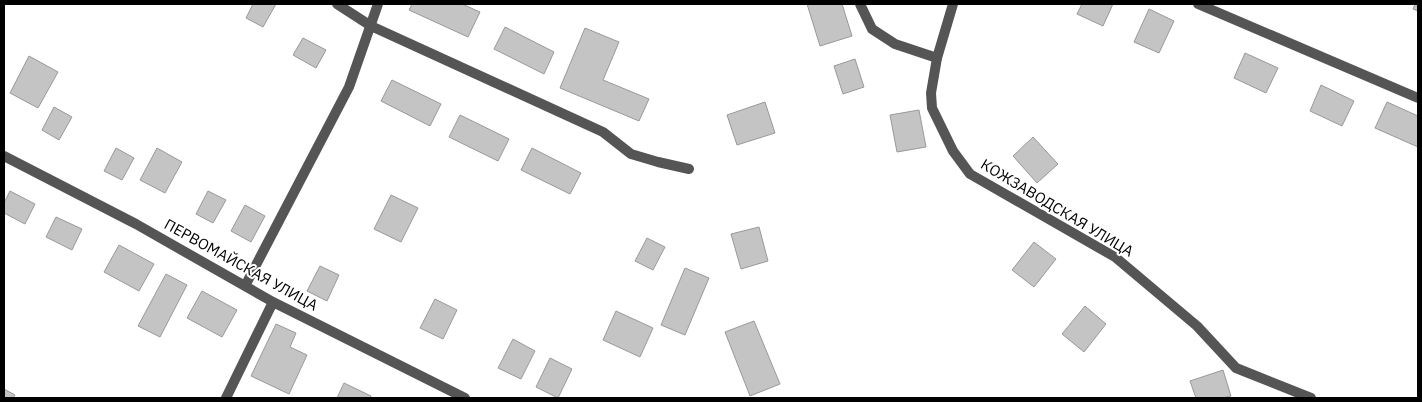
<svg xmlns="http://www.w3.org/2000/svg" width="1422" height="402" font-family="'IBM Plex Sans',sans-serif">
  <rect width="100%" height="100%" fill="#fff"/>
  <path fill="#c4c4c4" stroke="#999" d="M253 4H276L263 27 246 18Z
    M412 4H462L480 12 468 37 409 10Z
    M807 4H842L852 36 820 46Z
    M1082 4H1113L1103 26 1077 14Z
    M1415 4H1418V11L1413 9Z
    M1149 9 1174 21 1159 53 1134 42Z
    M505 27 554 52 544 74 494 49Z
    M585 28 619 42 603 80 649 99 639 121 560 88Z
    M303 38 326 50 316 68 293 55Z
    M1245 53 1278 68 1266 93 1234 78Z
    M29 56 58 72 38 108 10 93Z
    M855 59 864 87 843 94 834 66Z
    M392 80 441 104 430 126 381 101Z
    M1321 85 1354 101 1342 126 1310 111Z
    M765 102 775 133 737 145 727 115Z
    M1387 102 1418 116V147L1375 128Z
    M54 107 72 117 59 140 42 130Z
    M919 110 926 147 897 152 890 115Z
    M460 115 509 139 498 161 449 137Z
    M1033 137 1058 164 1037 183 1013 156Z
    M116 148 134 158 122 180 104 171Z
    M157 148 182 162 165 193 140 180Z
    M532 148 581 173 570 194 521 170Z
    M10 191 35 204 25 224 4 213V203Z
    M208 191 226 200 213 223 196 214Z
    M391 195 418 208 401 242 374 229Z
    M245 205 265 216 251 242 231 231Z
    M56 217 82 229 72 250 46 237Z
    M759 227 768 261 741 269 731 234Z
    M647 238 665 247 653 270 635 261Z
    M1034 242 1056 259 1034 287 1012 270Z
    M119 245 154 264 139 291 104 272Z
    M320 266 339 275 327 301 307 291Z
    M685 268 709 278 685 335 661 325Z
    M166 274 187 285 160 337 138 326Z
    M202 291 237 310 222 337 187 318Z
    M435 299 457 310 443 339 420 328Z
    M1085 306 1106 324 1084 352 1062 334Z
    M616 311 653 328 640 357 603 340Z
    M754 321 780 384 750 396 725 332Z
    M276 324 296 333 290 347 307 355 289 394 251 376Z
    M513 339 535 351 521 379 498 368Z
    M550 358 572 369 558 398 536 387Z
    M1223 370 1231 396 1223 398H1196L1190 381Z
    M344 383 371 396 370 398H337Z
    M4 389 15 395 13 398H4Z"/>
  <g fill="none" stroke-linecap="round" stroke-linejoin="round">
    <path stroke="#555" stroke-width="10" d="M1198 4 1418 98
      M937 58 953 4"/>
    <path stroke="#555" stroke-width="10" d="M337 4 371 26 603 132 631 154 658 162 689 169
      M860 4 872 29 895 44 937 58 931 93 932 108 953 151 970 174 1115 257 1197 326 1236 368 1311 398
      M4 156 136 224 273 302 465 398
      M245 286 349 87 378 4
      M226 398 273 302"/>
  </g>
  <g text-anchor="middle" stroke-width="4" stroke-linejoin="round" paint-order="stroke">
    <g font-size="15" fill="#000" stroke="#fff">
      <text transform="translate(1057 208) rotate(31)" y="5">КОЖЗАВОДСКАЯ УЛИЦА</text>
      <text transform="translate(241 265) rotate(29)" y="5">ПЕРВОМАЙСКАЯ УЛИЦА</text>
    </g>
  </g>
  <rect width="1422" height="402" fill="none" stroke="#000000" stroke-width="10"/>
</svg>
